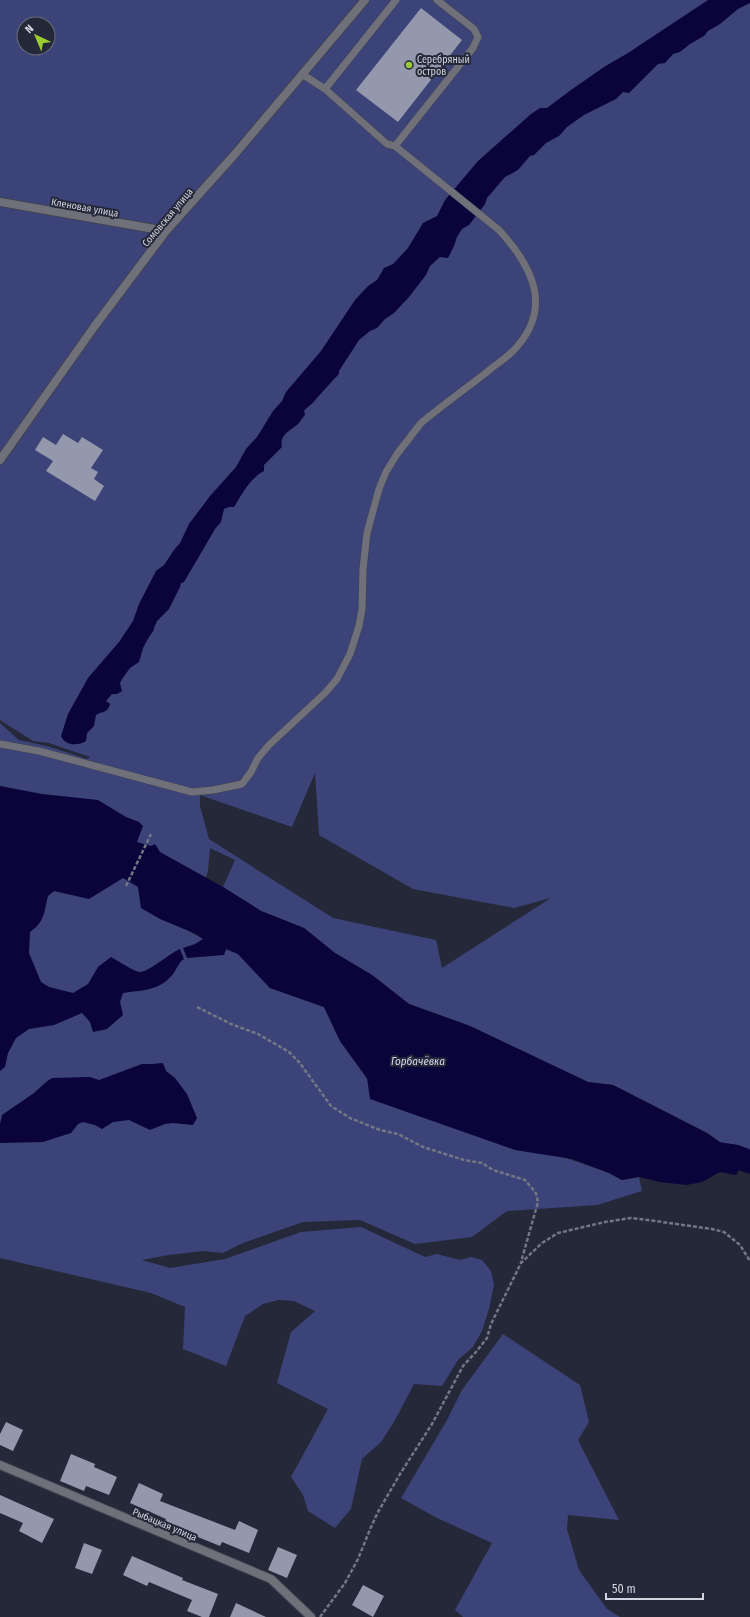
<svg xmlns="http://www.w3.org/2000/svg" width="750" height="1617" font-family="'Fira Sans Condensed',sans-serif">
  <rect width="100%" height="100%" fill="#252838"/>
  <path fill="#3c4378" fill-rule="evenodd" d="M0 0H750V1154L724 1145 707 1133 613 1085 588 1082 470 1026 409 1004 372 975 335 953 304 928 261 911 223 887 235 860 210 848 208 871 189 931 225 952 226 949 238 954 270 988 324 1007 340 1041 367 1079 566 1158 609 1173 622 1180 639 1177 642 1191 597 1205 507 1211 472 1237 415 1244 360 1220 303 1222 243 1243 223 1253 203 1251 169 1255 142 1260 170 1268 225 1259 301 1232 361 1227 425 1257 437 1254 460 1260 471 1257 482 1260 491 1271 494 1285 489 1309 482 1331 473 1347 458 1360 442 1386 414 1384 394 1422 381 1442 362 1459 351 1509 335 1528 308 1511 303 1495 291 1477 328 1409 277 1383 291 1332 315 1311 294 1301 278 1300 263 1304 245 1316 226 1366 183 1349 185 1307 151 1293 0 1258V723L19 740 47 746 87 759 90 757 49 743 33 741 0 720ZM24 24H48V48H24ZM315 773 319 835 413 889 514 908 551 898 442 968 436 940 333 918 209 839 200 806V795L292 827Z
    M503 1334 580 1385 589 1422 578 1440 619 1520 568 1515 567 1529 579 1570 607 1609 620 1617H463L455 1610 492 1543 435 1517 401 1498 447 1420 462 1390Z"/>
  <path fill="#0a043a" d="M708 0H750V3L738 9 720 24 708 31 704 36 690 44 680 52 673 54 665 63 658 64 629 93 623 92 616 99 584 115 567 127 559 136 546 143 534 155 530 156 518 170 505 177 487 198 485 204 469 225 462 229 457 237 454 246 448 258 440 257 430 266 426 275 409 297 394 313 385 319 377 328 370 331 359 340 339 371V374C331 382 324 390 316 399 313 404 308 406 304 411L305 415C303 417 301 420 299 423 292 430 279 434 282 447L264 465V471C250 478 242 494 234 507H229L224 509 221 522 215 529 184 582 181 583 180 587 169 609 157 621 154 628V630L149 637 143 648 139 662 130 668 122 679 120 683 122 691 117 694H112L106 701 110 704C108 713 102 711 96 715L94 726 87 733 86 741C78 746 65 746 61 736L68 714 88 678 119 642 133 621 139 604 156 571 164 565 174 550 180 543 189 524 210 496 236 467 246 449 257 437 273 411 282 401 286 392 321 351 355 300 368 286 377 280 384 268 393 264 408 248 423 223 437 216 445 200 478 161 531 114 540 108H547L571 90 604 67 628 53Z
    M0 786 42 794 98 800 126 817 139 822 143 826 137 842 151 846 155 844 160 852 223 887 261 911 304 928 335 953 372 975 409 1004 470 1026 588 1082 613 1085 707 1133 724 1145 748 1154 736 1175 720 1172 702 1182 686 1185 660 1182 639 1177 622 1180 609 1173 572 1159 515 1150 370 1099 367 1078 340 1041 324 1007 270 988 238 954 226 949 224 955 187 958 183 948 195 944 203 939 196 934 160 919 141 908 138 887 123 878 89 899 54 891 48 896C44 911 45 922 30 932L29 953 41 982 49 987 73 993 88 984 98 967 111 957C118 961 132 970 139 972 148 973 170 953 180 949L184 959C178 963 177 969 173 974 160 991 142 990 123 993L120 1002 123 1015 107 1029 93 1032 90 1022 82 1013 54 1025 29 1029 16 1038 8 1053 5 1067 0 1071Z
    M163 1063 166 1071 175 1078 187 1094 197 1118 193 1125 173 1123 165 1124 150 1130 129 1120 113 1122 102 1129 95 1125 83 1122 78 1124 71 1133 43 1142 0 1143V1124L2 1115 34 1093 46 1082 52 1078 90 1077 99 1080 142 1064H152Z"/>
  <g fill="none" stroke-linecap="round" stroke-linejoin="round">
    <path stroke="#0a043a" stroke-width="23" d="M715 1153 735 1156 750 1162"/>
  </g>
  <path fill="#9398ac" d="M421 8 462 40 398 122 356 90Z
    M63 434 78 443 82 437 103 450 91 468 98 472 94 479 104 486 95 501 46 471 53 461 35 450 43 437 56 445Z
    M6 1422 23 1430 13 1451 0 1445V1434Z
    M71 1454 95 1464 94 1467 117 1477 109 1495 86 1486 84 1491 60 1481Z
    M139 1483 163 1494 160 1501 235 1530 239 1521 258 1530 249 1553 222 1542 220 1546 193 1535 194 1533 165 1521 166 1519 130 1503Z
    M0 1495 54 1519 42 1543 19 1531 23 1523 0 1513Z
    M84 1543 102 1550 92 1574 75 1568Z
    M278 1547 297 1555 287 1578 268 1570Z
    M132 1556 183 1578 182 1580 218 1594 209 1617H202L187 1611 192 1600 149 1582 147 1586 123 1575Z
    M363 1585 384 1596 373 1617 352 1605Z
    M236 1603 266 1617H230Z"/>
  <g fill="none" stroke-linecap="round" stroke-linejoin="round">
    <defs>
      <path id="lane" d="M302 74 325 89 387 144 395 146 473 48 478 37 474 29 437 0
        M325 89 396 0
        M0 744 39 751 192 792 213 790 242 784 251 772 258 758 269 745 325 693 337 679 350 654 359 626 362 609 363 569 367 533 379 489 386 472 397 454 421 423C443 405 465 389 487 372 495 365 505 359 513 351 554 309 533 267 499 230L395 146"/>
      <path id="street" d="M0 202 166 231
        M0 460 94 327 166 231 235 154 365 0
        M0 1465 271 1579 311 1617"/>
    </defs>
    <use href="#lane" stroke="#414453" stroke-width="8"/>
    <use href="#street" stroke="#414453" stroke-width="10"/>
    <path stroke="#747684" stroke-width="2.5" stroke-dasharray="4 2" stroke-linecap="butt" d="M126 886 151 834
      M197 1007 231 1024 258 1034 289 1052 299 1062 331 1106 350 1118 380 1130 398 1134 423 1147 464 1160 482 1163 493 1170 525 1180 536 1193 538 1202 521 1262
      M320 1617 345 1583 358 1559 371 1527 378 1512 400 1474 432 1424 463 1366 476 1352 487 1338 491 1324 521 1263 542 1243 558 1233 605 1222 631 1218 648 1220 712 1229 724 1232 740 1245 750 1261"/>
    <use href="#lane" stroke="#6f7079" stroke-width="7"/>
    <use href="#street" stroke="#6f7079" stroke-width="8"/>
  </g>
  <circle fill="#9bcb33" stroke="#252838" stroke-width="1.5" cx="409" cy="65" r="4"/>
  <g text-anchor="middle" stroke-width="4" stroke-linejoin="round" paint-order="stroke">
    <g font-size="10" fill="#d2d4df" stroke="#252838" text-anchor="start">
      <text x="417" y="63">Серебряный<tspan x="417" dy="12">остров</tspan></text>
    </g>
    <g font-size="10" fill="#d2d4df" stroke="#252838">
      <text transform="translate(85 207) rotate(10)" y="4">Кленовая улица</text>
      <text transform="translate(167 217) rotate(-50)" y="4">Сомовская улица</text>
      <text transform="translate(165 1524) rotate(23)" y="4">Рыбацкая улица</text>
    </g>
    <g font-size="11" font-style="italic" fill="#d2d7ec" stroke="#252838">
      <text x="418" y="1065">Горбачёвка</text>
    </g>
  </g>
  <g transform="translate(36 36) rotate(316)"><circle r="19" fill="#252838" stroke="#6a6d7b"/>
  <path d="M0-3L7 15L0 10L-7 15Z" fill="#9bcb33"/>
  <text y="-6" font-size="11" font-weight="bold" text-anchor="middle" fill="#d2d4df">N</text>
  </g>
  <path d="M606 1593v6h97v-6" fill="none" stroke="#d2d4df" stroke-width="2"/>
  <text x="612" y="1593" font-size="12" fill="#d2d4df" stroke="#252838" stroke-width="3" paint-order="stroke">50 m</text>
</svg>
